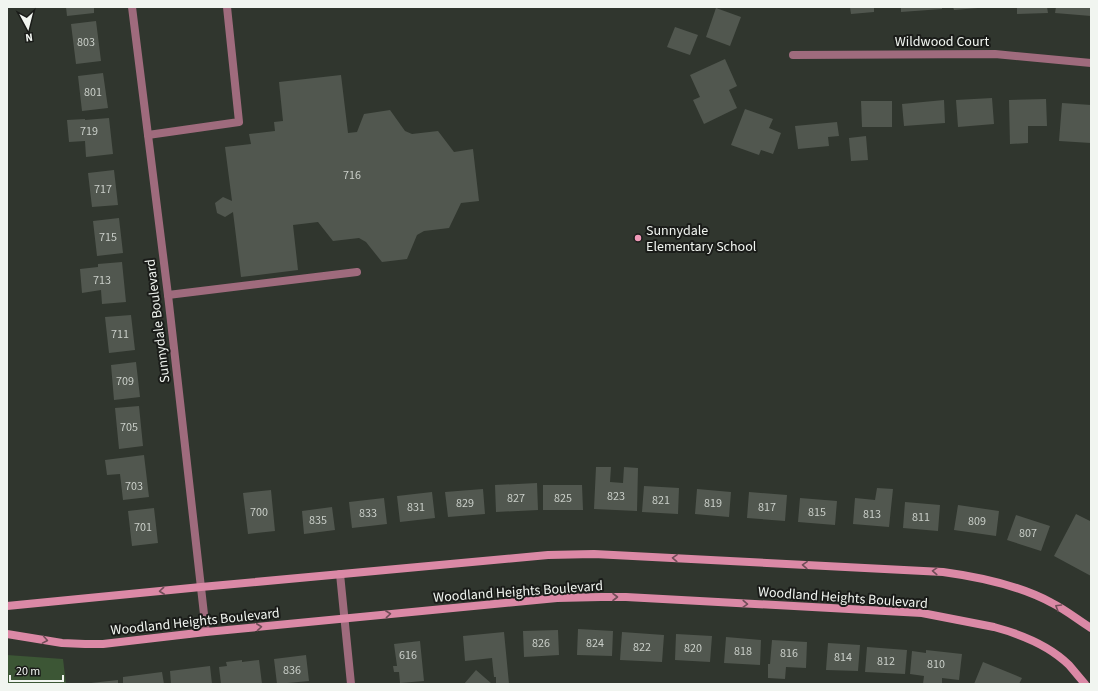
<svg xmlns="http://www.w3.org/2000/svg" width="1098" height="691" font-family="'Source Sans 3',sans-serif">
  <rect width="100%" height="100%" fill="#30362e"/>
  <path fill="#3c5635" d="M7 655 63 659 66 684H7Z"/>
  <path fill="#51574f" d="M66 7H94V13L67 16Z
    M850 7H874V12L851 14Z
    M901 7H942V9L901 12Z
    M953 7H978V8L954 10Z
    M1017 7H1047L1048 13 1017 14Z
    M1056 7H1091V16L1055 13Z
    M716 8 741 17 730 46 706 37Z
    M96 21 101 61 76 64 71 24Z
    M675 27 698 35 690 55 667 47Z
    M725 59 737 86 729 90 737 108 704 124 693 100 700 97 690 75Z
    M103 73 108 108 82 111 78 76Z
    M341 75 348 133 357 132 364 114 390 110 405 131 412 134 438 131 454 152 473 149 479 201 461 203 449 228 424 231 417 235 407 259 382 262 366 242 359 238 333 241 318 222 293 225 298 270 241 277 233 212 225 217 217 213 215 203 223 197 232 201 225 147 251 144 249 134 275 131 274 122 283 121 279 82Z
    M992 98 994 124 958 127 956 100Z
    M1046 99 1047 126H1028V143L1010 144 1009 100Z
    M944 100 945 123 904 126 902 104Z
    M861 101H892V127H862Z
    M1062 103 1091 105V143L1059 141Z
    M745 109 773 119 769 128 781 133 773 154 761 150 759 155 731 145Z
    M109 118 113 154 86 157 85 141 69 142 67 120 85 119V120Z
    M837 122 839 136 828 137 829 146 798 149 795 126Z
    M866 136 868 160 851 161 849 138Z
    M114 170 118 205 92 207 88 173Z
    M119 218 123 253 97 256 93 221Z
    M122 262 126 302 102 304 101 290 82 293 80 269 98 267V264Z
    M131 315 135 350 109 353 105 317Z
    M136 362 140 397 114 400 111 365Z
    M139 406 143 446 119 449 115 408Z
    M144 455 149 497 123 500 120 474 107 475 105 460Z
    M596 467H611L610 482 623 483 624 467 638 468 637 511 594 509Z
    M537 483 538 510 496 512 495 485Z
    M543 485H582L583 510H543Z
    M644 486 679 488 678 514 642 512Z
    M877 488 893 489 889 527 853 524 855 498 875 500Z
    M483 489 485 514 448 517 445 492Z
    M697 489 731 492 729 517 695 514Z
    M271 490 275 531 248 534 243 493Z
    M432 492 435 518 400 522 397 496Z
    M749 492 787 495 785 521 747 518Z
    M384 498 387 524 352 528 349 502Z
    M800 498 837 501 835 525 798 522Z
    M905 502 940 505 938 531 903 528Z
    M958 505 999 511 996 536 954 530Z
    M332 507 335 530 304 534 302 511Z
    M154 508 158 543 132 546 128 511Z
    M1076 514 1090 521 1091 576 1054 556Z
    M1016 515 1050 526 1041 551 1007 540Z
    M578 629 613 631 612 656 577 655Z
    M558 630 559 655 524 657 523 631Z
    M504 632 509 684H496V677H494L492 658 465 661 463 636Z
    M622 632 664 635 662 662 620 660Z
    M676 634 712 636 710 662 675 660Z
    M726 637 761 640 760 665 724 663Z
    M772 640 807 642 806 668 786 667 785 679 768 678V664H770Z
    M420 641 424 681 400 683 399 672H394L393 666H397L394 644Z
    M828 643 860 645 858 671 826 670Z
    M867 647 907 650 905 674 865 672Z
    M926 650 962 654 959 680 942 678V684H923L924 676 910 674 912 651 926 653Z
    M306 655 309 681 277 684 274 659Z
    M242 660V662L259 660 262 684H221L219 667 227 666 226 662Z
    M983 662 1022 678 1019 684H974Z
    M210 666 212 684H171L170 671Z
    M476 670 492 684H464Z
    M162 672 164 684H123V677Z
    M118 680V684H92L91 683Z"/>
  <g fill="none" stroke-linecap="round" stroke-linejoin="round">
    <path stroke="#9f6b7d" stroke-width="8" d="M148 135 239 122 227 7
      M168 295 357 272"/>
    <path stroke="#9f6b7d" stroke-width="8" d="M132 7 168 295 206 632
      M793 55 995 54 1091 63
      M340 574 351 684"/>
    <path stroke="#db89a6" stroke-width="8" d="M7 606 201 587 548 555 594 554 943 572C980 577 1019 585 1052 603 1066 610 1078 620 1091 628
      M7 634 62 643 85 644H103L206 632 557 598 601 597H626L922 613 994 627C1020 634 1049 645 1069 665 1074 671 1080 678 1085 684"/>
  </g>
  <defs><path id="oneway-chevron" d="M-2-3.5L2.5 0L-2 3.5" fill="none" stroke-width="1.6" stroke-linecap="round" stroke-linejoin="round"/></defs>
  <g stroke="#714d58">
    <use href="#oneway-chevron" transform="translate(675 558) rotate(-177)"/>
    <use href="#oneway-chevron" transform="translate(805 565) rotate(-177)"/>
    <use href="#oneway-chevron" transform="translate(935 571) rotate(-177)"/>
    <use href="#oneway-chevron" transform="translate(162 591) rotate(174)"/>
    <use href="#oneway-chevron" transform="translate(615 597)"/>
    <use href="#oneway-chevron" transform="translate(745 604) rotate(3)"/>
    <use href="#oneway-chevron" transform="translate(1058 607) rotate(-149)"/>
    <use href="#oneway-chevron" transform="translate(388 614) rotate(-6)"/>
    <use href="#oneway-chevron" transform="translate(259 627) rotate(-6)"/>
    <use href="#oneway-chevron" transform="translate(45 640) rotate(10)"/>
  </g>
  <circle fill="#ef9ab8" stroke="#1a1c19" stroke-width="1.5" cx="638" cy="238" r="4"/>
  <g text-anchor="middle" stroke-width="4" stroke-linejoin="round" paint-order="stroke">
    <g font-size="12" fill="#c9cec8">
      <text x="86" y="46">803</text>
      <text x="93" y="96">801</text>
      <text x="89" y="135">719</text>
      <text x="352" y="179">716</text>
      <text x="103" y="193">717</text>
      <text x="108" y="241">715</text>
      <text x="102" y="284">713</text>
      <text x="120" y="338">711</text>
      <text x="125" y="385">709</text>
      <text x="129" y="431">705</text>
      <text x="134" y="490">703</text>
      <text x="616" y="500">823</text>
      <text x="516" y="502">827</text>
      <text x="563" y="502">825</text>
      <text x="661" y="504">821</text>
      <text x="465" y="507">829</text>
      <text x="713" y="507">819</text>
      <text x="416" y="511">831</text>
      <text x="767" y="511">817</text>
      <text x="259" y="516">700</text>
      <text x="817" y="516">815</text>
      <text x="368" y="517">833</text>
      <text x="872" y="518">813</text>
      <text x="921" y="521">811</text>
      <text x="318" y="524">835</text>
      <text x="977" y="525">809</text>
      <text x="143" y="531">701</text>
      <text x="1028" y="537">807</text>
      <text x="541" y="647">826</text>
      <text x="595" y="647">824</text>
      <text x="642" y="651">822</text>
      <text x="693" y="652">820</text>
      <text x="743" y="655">818</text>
      <text x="789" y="657">816</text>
      <text x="408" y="659">616</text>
      <text x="843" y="661">814</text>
      <text x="886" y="665">812</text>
      <text x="936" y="668">810</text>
      <text x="292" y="674">836</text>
    </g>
    <g font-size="14" fill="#f1f5f0" stroke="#1a1c19">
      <text x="942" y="46">Wildwood Court</text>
      <text transform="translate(157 321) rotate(-97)" y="5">Sunnydale Boulevard</text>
      <text transform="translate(518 591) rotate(-4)" y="5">Woodland Heights Boulevard</text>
      <text transform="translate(843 597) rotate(4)" y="5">Woodland Heights Boulevard</text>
      <text transform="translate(195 621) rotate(-6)" y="5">Woodland Heights Boulevard</text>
    </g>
    <g font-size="14" fill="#f1f5f0" stroke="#1a1c19" text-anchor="start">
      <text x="646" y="235">Sunnydale<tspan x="646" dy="16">Elementary School</tspan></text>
    </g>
  </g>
  <rect width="1098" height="691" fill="none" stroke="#f1f5f0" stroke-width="16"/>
  <g transform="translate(28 28) rotate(173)" stroke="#1a1c19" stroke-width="3" paint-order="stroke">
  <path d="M0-3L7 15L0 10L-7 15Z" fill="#f1f5f0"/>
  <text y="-6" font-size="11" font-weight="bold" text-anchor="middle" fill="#f1f5f0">N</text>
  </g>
  <path d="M10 675v6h53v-6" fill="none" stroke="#f1f5f0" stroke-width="2"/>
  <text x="16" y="675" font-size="12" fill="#f1f5f0" stroke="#1a1c19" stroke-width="3" paint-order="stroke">20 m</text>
</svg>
